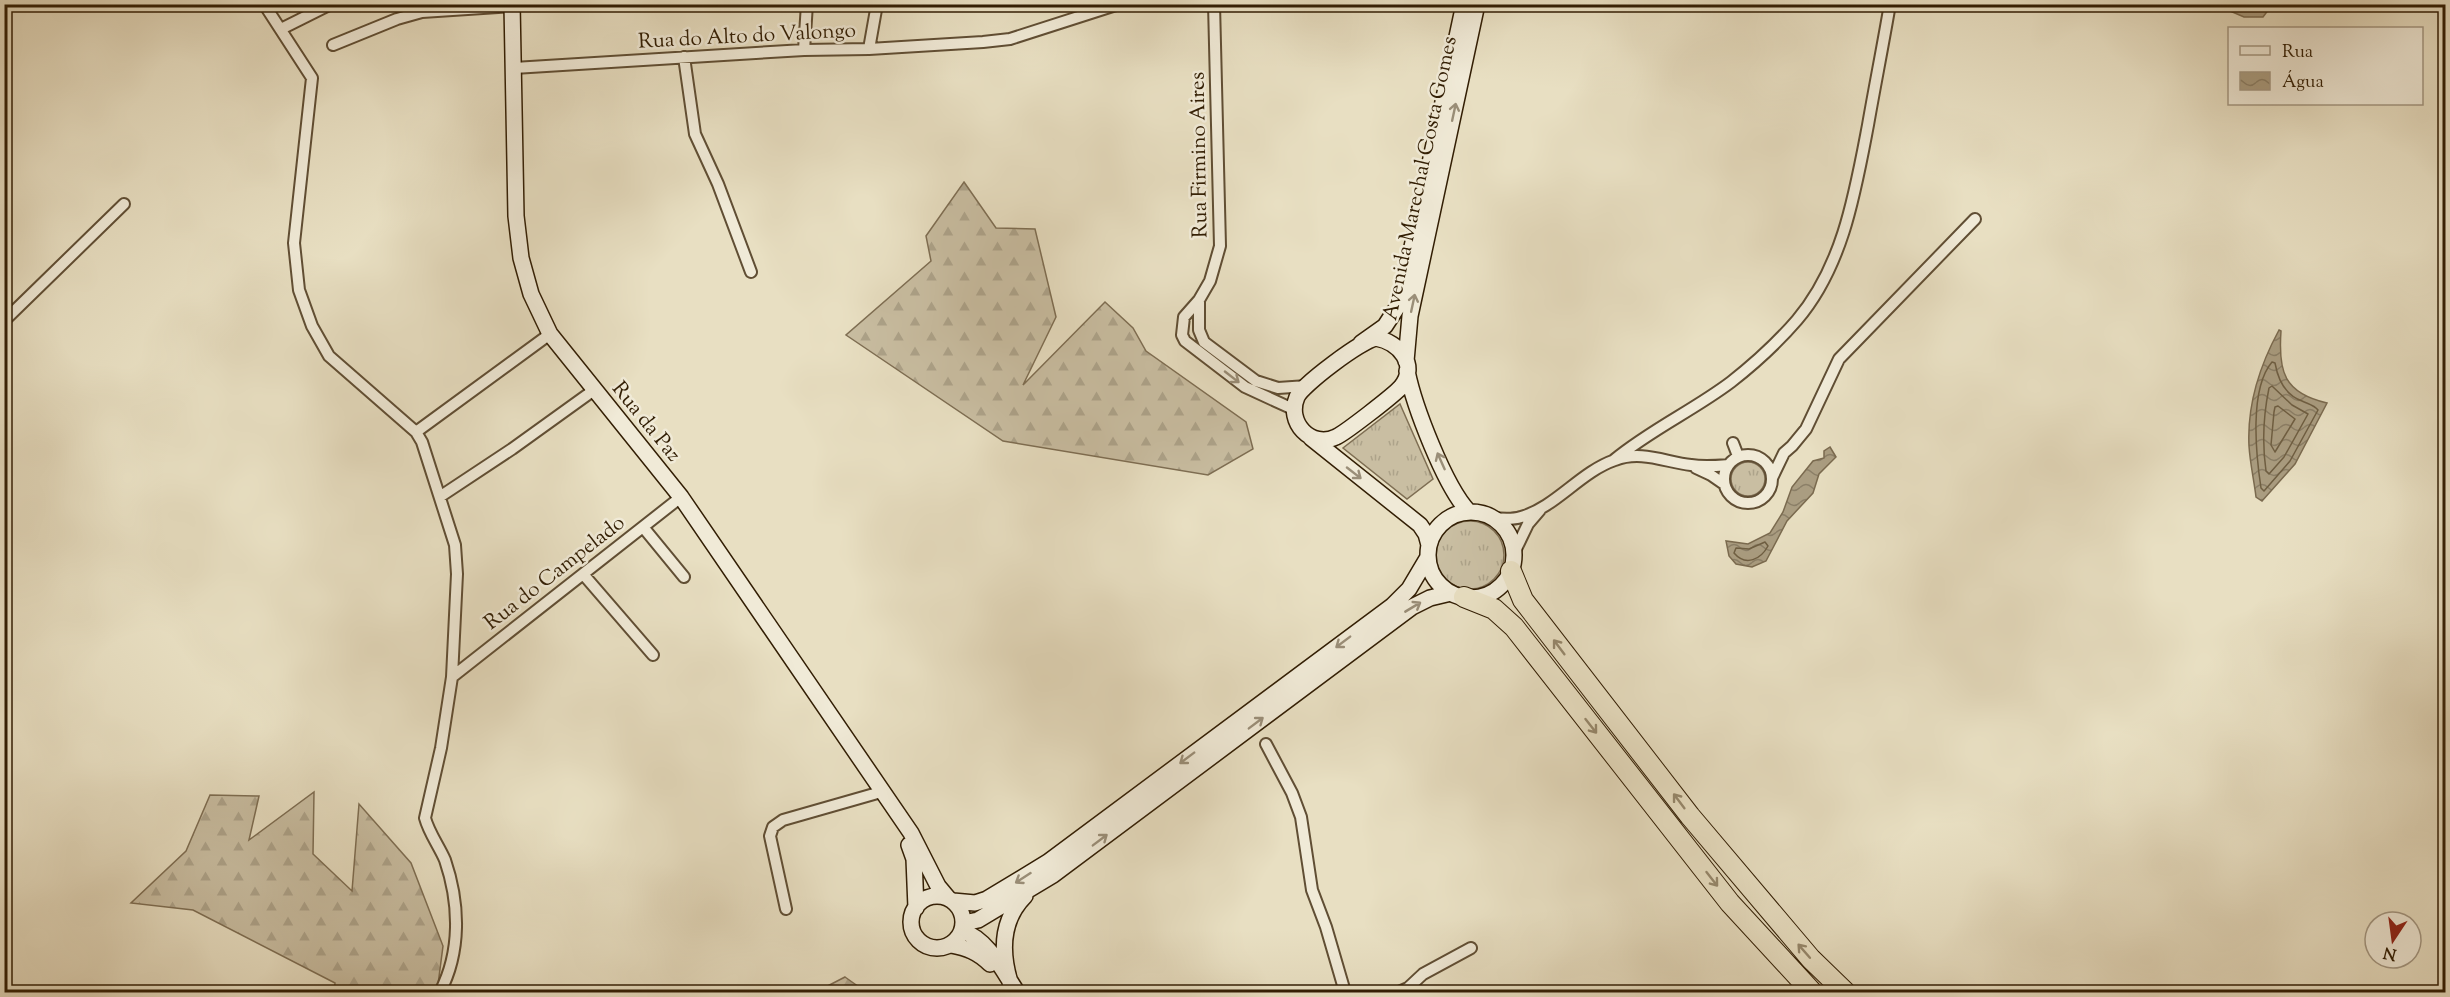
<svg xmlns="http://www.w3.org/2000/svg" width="2450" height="997" font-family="'Sorts Mill Goudy',serif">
  <defs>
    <pattern id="grass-tufts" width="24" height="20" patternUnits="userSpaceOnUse" patternTransform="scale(1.5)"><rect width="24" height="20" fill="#c9bea2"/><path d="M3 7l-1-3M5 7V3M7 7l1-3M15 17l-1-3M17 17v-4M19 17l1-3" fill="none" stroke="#ada38a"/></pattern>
    <pattern id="forest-firs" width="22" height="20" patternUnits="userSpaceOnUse" patternTransform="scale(1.5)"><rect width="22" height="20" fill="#c9bea2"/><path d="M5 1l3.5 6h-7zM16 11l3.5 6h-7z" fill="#ada38a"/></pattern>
    <pattern id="water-waves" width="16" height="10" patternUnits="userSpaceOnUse" patternTransform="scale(1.5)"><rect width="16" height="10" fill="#aa9d81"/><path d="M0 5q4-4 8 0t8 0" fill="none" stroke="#8b7f67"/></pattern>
  </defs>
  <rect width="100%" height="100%" fill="#e8dfc2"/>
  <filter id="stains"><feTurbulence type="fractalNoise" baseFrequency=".00333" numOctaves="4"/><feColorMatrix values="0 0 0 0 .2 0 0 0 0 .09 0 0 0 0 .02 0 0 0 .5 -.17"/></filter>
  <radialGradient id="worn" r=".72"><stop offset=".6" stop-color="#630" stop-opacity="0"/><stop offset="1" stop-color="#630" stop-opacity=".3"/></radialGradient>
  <path fill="url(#grass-tufts)" stroke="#7e6e53" stroke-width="1.5" d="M1400 404 1433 479 1407 499 1343 448Z
    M1731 479a17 17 0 1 1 34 0a17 17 0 1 1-34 0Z
    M1436 555a34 34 0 1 1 68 0a34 34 0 1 1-68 0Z"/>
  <path fill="url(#forest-firs)" stroke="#7e6e53" stroke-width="1.5" d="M964 182 996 228 1035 229 1056 317 1023 385 1105 302 1133 328 1146 351 1246 422 1253 449 1208 475 1003 441 846 335 931 261 926 236Z
    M314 792 313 854 352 891 359 804 411 863 443 946 437 992H334L335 983 193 910 131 903 186 851 210 795 259 796 249 840Z
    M845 977 866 992H816Z"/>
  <path fill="url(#water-waves)" stroke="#7a6a4f" stroke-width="1.5" d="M2216 5 2272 4V5L2263 17H2244Z
    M2279 330 2281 331C2278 372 2284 393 2327 403L2295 464 2262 501 2256 497C2254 480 2250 463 2249 446 2247 406 2260 365 2279 330Z
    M1830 447 1836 457 1819 474 1813 493 1787 521 1766 561 1752 567 1736 564 1729 556 1726 541 1748 544 1770 533 1783 512 1792 487 1813 461 1824 458V451Z"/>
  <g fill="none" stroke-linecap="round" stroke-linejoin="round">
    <path stroke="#6e5e42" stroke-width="1.5" d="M2272 362 2275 363C2278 380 2285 395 2302 401 2308 404 2314 405 2318 410L2290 461 2264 491 2261 488C2256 455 2249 389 2272 362Z
      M2272 386 2292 405 2308 414 2284 457 2269 474 2266 471C2262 443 2263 417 2269 388Z
      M2278 406 2295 419 2275 452 2271 445 2274 412 2275 407Z
      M1765 542 1768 546C1761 559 1746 567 1734 553L1736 548 1749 549Z"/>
    <defs>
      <path id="street" d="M264 4 312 78 294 243 299 290 312 326 329 356 416 432 422 442 455 545 457 574 452 677 441 748 425 818C429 833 439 846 445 860 460 904 461 952 440 992
        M1214 4 1220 246 1210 281 1199 300 1184 317 1182 335 1185 341 1245 387 1293 409
        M281 29 331 4
        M333 45 397 19 422 12 512 6
        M869 49 877 4
        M804 50 807 4
        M684 57 695 134 718 184 751 272
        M514 68 804 50 869 49 983 42 1010 39 1119 4
        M1199 300V330L1204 342 1256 381 1278 388 1307 386
        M4 321 124 204
        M416 432 550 334
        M1733 443 1738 456
        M1724 479a24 24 0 1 1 48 0a24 24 0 1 1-48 0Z
        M1614 460C1650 430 1694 410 1731 382 1754 364 1778 342 1797 320 1843 266 1855 193 1868 125 1875 85 1883 45 1890 4
        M1696 468 1711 475 1724 484
        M1772 478 1784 453 1792 446 1806 429 1839 359 1975 219
        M441 496 512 449 594 390
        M1493 518C1502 519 1512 520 1521 517 1556 507 1580 472 1615 460 1641 450 1665 462 1691 465 1704 467 1715 466 1728 465
        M643 527 684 577
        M1514 553 1528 524 1540 510
        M583 574 653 655
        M452 677 681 497
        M1266 744 1292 793 1301 817 1312 890 1326 927 1345 992
        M786 909 770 836 773 827 783 820 881 792
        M1399 992 1408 988 1423 974 1471 948"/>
      <path id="secondary" d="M512 4 516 216 521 258 531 294 550 334 681 497 911 833 938 886 948 898
        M1376 338C1399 342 1419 365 1401 387 1394 395 1345 433 1336 437 1311 449 1286 422 1297 397 1302 385 1362 340 1376 338Z
        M1361 343 1385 326 1400 303 1464 4
        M1406 361 1410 316 1477 4
        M1407 371C1414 406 1445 487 1469 512
        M1311 438 1420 525 1426 534 1429 545
        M1428 555a43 43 0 1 1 86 0a43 43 0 1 1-86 0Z
        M909 845 914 859 916 908
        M911 922a26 26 0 1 1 52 0a26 26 0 1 1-52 0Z
        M953 901 975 903 987 899 1048 862 1392 606 1409 589 1428 557
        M964 923 978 920 1053 875 1412 607 1430 598 1451 593
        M962 931C988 939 1003 971 1017 992
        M951 945C967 948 978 952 990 964
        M1010 982C1001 952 1001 920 1025 896"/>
      <path id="highway" d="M1511 571 1523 600 1690 816 1811 959 1845 992
        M1464 597 1494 609 1514 627 1730 903 1812 992"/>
    </defs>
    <use href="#street" stroke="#604e34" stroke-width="14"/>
    <use href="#secondary" stroke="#321e04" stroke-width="18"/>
    <use href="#highway" stroke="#321e04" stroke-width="22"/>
    <use href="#street" stroke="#f0ead7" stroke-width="10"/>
    <use href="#secondary" stroke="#f0ead7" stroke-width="15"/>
    <use href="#highway" stroke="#e8dfc2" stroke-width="20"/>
  </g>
  <defs><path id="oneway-shaft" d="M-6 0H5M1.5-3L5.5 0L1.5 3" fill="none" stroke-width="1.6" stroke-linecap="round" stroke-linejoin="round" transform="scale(1.5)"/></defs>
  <g stroke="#9a8e78">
    <use href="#oneway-shaft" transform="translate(1454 112) rotate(-78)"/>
    <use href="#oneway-shaft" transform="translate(1413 303) rotate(-78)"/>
    <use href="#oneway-shaft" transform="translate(1232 377) rotate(38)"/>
    <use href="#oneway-shaft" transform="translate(1441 461) rotate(-114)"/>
    <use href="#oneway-shaft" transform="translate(1354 473) rotate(38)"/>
    <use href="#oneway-shaft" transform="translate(1413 607) rotate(-31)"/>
    <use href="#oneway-shaft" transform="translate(1343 642) rotate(143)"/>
    <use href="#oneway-shaft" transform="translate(1256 723) rotate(-37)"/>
    <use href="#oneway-shaft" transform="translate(1187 758) rotate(143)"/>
    <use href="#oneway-shaft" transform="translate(1100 840) rotate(-37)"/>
    <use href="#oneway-shaft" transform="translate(1023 878) rotate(147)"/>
  </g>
  <g stroke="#96886c">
    <use href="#oneway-shaft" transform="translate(1559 647) rotate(-127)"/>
    <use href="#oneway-shaft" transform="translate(1591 726) rotate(52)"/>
    <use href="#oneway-shaft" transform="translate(1679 801) rotate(-127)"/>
    <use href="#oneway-shaft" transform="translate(1712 879) rotate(52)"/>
    <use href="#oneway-shaft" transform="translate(1804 951) rotate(-131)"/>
  </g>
  <g text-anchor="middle" stroke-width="5" stroke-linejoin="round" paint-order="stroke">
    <g font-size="21" fill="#321e04" stroke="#f0ead7">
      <text transform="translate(747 35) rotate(-3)" y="7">Rua do Alto do Valongo</text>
      <text transform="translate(1198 155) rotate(-91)" y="7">Rua Firmino Aires</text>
      <text transform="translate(1419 178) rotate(-78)" y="7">Avenida Marechal Costa Gomes</text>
      <text transform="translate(647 421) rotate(51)" y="7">Rua da Paz</text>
      <text transform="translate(554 572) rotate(-38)" y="7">Rua do Campelado</text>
    </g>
  </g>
  <rect width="2450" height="997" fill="none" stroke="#e8dfc2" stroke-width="24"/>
  <rect x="6" y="6" width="2438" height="985" fill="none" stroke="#321e04" stroke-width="3"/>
  <rect x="12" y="12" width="2426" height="973" fill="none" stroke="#321e04" stroke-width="1.5"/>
  <rect x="2228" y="27" width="195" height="78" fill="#f0ead7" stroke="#a49883" stroke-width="1.5"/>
  <rect x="2240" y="46" width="30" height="9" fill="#f0ead7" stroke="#a49883" stroke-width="1.5"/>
  <text x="2282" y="57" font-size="18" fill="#321e04">Rua</text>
  <rect x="2240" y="72" width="30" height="18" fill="url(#water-waves)" stroke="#a49883" stroke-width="1.5"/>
  <text x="2282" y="87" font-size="18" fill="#321e04">Água</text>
  <g transform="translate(2393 940) rotate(193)"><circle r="28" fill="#f0ead7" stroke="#a49883" stroke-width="1.5"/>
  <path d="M0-4.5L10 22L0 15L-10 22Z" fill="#8f2418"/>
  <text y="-9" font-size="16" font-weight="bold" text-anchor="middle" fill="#321e04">N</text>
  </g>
  <rect width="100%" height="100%" filter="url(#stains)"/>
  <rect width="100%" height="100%" fill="url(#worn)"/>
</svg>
